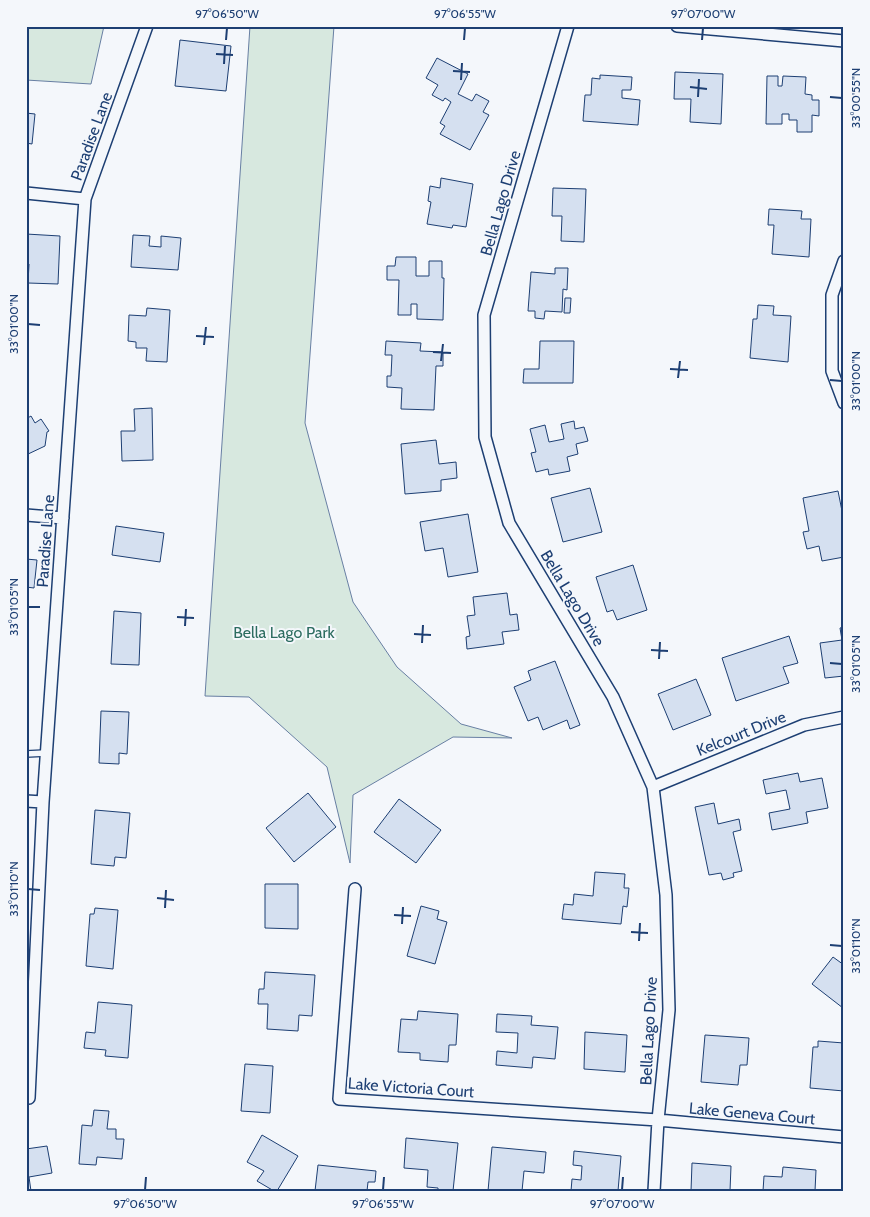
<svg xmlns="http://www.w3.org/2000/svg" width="870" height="1217" font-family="Cabin,sans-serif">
  <rect width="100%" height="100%" fill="#f4f7fb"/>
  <path fill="#d7e8df" stroke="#687fa3" d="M26 26H104L91 84 26 80Z
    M250 26H334L305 423 353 602 397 667 461 724 512 738 453 737 353 795 350 863 327 767 249 697 205 696Z"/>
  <path fill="#d5e0f0" stroke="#1d3f73" d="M180 40 231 46 226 91 175 86Z
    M437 58 468 74 458 94 472 101 476 94 489 101 483 112 489 115 470 150 440 134 445 126 440 123 451 102 445 98 443 101 432 95 438 85 426 78Z
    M675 72 723 74 721 124 690 122 691 99H674Z
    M600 75 632 77 631 90H622V98L640 100 638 125 583 121 585 95H591L592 78 600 79Z
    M767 76H778V86H782L783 76 806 77 805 94 812 95V100H819V116L812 115V132H797V120H789V114H782V124H766Z
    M26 113 35 114 32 144 26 143Z
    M441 178 473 184 466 227 453 225 452 228 427 224 431 202 428 201 430 186 440 188Z
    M553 188 586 189 584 242 561 241 562 216H552Z
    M769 209 802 211 801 219H811L809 257 772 254 774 225H768Z
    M26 234 60 236 58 284 28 283 29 264H26Z
    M133 235 150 236 149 246 161 247V236L181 238 178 270 131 267Z
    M396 257H416V276H429V261H442V278H444L443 320 417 319V304H411V315H398L399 280H387V266H395Z
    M555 268H568L567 290 563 289 562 312 545 311 544 319 535 318V311H528L531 272 555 274Z
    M565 298H571L570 313H564Z
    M758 305 774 306 773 315 791 316 788 362 750 358 753 319H757Z
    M147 308 170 310 167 362 146 361 147 348H136V342L128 341 129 315 146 316Z
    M386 341 421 343 420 351 443 352V366H436L434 410 401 409 402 388 387 387V376H391L392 355H385Z
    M540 341H574L573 383H523L524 369H539Z
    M152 408 153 460 122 461 121 431H135L134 409Z
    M31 416 35 423 41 419 49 431 47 432 45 446 26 455V419Z
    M574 421 575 429 584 427 588 441 576 444 578 454 567 457 570 471 549 475 548 469 536 472 531 453 536 452 530 429 545 425 549 442 564 439 561 424Z
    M436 440 439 464 456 462 457 478 441 480V491L405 494 401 444Z
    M590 488 602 532 563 542 551 498Z
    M838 491 844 521V557L822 561 819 546 807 549 803 532 809 531 803 498Z
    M468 514 478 572 448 577 443 548 425 551 420 522Z
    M116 526 164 533 160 562 112 555Z
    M26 559 37 560 34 588 26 587Z
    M633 565 647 610 617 620 613 610 607 612 596 577Z
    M507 593 510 615 517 614 519 630 502 632 504 644 467 649 466 637 470 636 467 616 475 615 473 597Z
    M114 611 141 613 139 665 111 664Z
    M844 627V676L825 678 820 643 842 640 840 628Z
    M789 636 798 663 783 667 789 683 736 701 722 658Z
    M555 661 580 725 570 729 567 720 543 730 538 717 528 721 514 687 531 680 528 671Z
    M696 679 711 715 673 730 658 694Z
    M101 711 129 712 127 754 119 753V764L99 763Z
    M798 773 800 782 822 778 828 808 806 812 808 823 772 830 769 813 790 809 786 790 766 794 763 780Z
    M308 793 336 827 294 862 266 828Z
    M399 799 441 830 416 863 374 832Z
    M714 803 718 824 739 819 741 830 733 832 742 871 733 873 734 877 723 880 721 873 709 875 695 807Z
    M95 810 130 813 126 858 115 857 114 866 91 864Z
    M595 872 625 874 624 888H629L627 907 623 906 621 924 562 919 564 904 573 905 574 894 593 896Z
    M265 884H298V929L265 928Z
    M421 906 439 911 437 919 447 922 435 964 407 956Z
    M95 908 118 910 113 969 86 966 90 914H94Z
    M833 957 844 965 843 1008 812 984Z
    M265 972 315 975 312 1016 299 1015 298 1031 267 1029 268 1004H258L259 989H264Z
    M98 1002 132 1005 128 1058 105 1056 106 1050 84 1048 86 1032 95 1033Z
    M418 1011 458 1014 456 1045H449L448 1062 420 1060V1053L398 1052 401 1019 417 1020Z
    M497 1014 532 1016 531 1025 558 1027 555 1059 533 1057 532 1068 496 1065 497 1051 517 1053 518 1033 496 1032Z
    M585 1032 627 1035 625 1072 584 1069Z
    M705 1035 749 1038 747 1065H740L738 1085 701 1082Z
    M818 1041 844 1043V1091L810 1088 813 1047H818Z
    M245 1064 273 1066 270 1113 241 1111Z
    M94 1110 109 1111 107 1129H116V1139H124L122 1159 97 1157 96 1165 79 1164 82 1125 92 1126Z
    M262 1135 298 1156 277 1191H274L257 1181 264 1171 247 1162Z
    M406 1138 458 1143 453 1191H438V1188L427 1187 428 1170 404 1168Z
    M47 1146 52 1173 29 1177 31 1191H26V1149Z
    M492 1147 546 1152 544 1173 524 1171 522 1191H488Z
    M574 1151 621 1156 618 1191H571L572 1179 581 1180 582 1166 573 1165Z
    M692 1163 731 1166 730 1191H691Z
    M318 1165 376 1171 375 1182H368L367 1191H315Z
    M783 1167 816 1170 815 1191H763L764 1176 782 1177Z"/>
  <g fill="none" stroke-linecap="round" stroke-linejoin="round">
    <defs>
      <path id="lane" d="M26 754 46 753"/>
      <path id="street" d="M568 26 484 315 485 437 509 523 613 697 653 787 666 895 669 1010 658 1120 654 1191
        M677 26 844 41
        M26 193 85 199
        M844 261 832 295V371L844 403
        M26 515 63 518
        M653 787 804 725 844 717
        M26 801 43 802
        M355 889 339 1099 658 1120 844 1137
        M26 1098H29L43 802 85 199 147 26"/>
    </defs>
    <use href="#lane" stroke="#1d3f73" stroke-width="8"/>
    <use href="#street" stroke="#1d3f73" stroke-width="14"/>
    <use href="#lane" stroke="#f4f7fb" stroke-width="5.5"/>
    <use href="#street" stroke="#f4f7fb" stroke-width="11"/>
  </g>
  <path fill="none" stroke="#1d3f73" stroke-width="2" d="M226 40 227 28M464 40 465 28M702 40 703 28M216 54 233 55M224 64 225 46M453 71 470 72M461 80 462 63M690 87 707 89M698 97 699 79M830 97 842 98M28 324 40 325M196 336 214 337M204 345 206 327M433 352 451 353M441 361 443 344M670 369 688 370M678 378 680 361M830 380 842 381M28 607H40M177 617 194 618M185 626 186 609M414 634 431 635M422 643 423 625M651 650 668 651M659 659 660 642M830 663 842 664M28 889 40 890M157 898 174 900M165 908 166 890M394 915 411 916M402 924 403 907M631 932 648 933M639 941 640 923M830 945 842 946M145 1190 146 1177M383 1190 384 1177M622 1190 623 1177"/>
  <g text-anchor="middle" stroke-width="4" stroke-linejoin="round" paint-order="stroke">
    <g font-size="16" fill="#1d3f73" stroke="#f4f7fb">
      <text transform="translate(91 136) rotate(-70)" y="6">Paradise Lane</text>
      <text transform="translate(500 203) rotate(-74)" y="6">Bella Lago Drive</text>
      <text transform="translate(45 541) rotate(-86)" y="6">Paradise Lane</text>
      <text transform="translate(573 598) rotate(59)" y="6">Bella Lago Drive</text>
      <text transform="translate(741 733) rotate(-22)" y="6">Kelcourt Drive</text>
      <text transform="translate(648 1031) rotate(-87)" y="6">Bella Lago Drive</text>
      <text transform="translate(411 1087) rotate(4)" y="6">Lake Victoria Court</text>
      <text transform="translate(752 1113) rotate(5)" y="6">Lake Geneva Court</text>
    </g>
    <g font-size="16" fill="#2c6c60" stroke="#f4f7fb">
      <text x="284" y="638">Bella Lago Park</text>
    </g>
  </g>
  <rect width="870" height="1217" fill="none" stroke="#f4f7fb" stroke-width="55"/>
  <rect x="28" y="28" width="814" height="1162" fill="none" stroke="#1d3f73" stroke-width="2"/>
  <g font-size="12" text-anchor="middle" fill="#1d3f73">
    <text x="227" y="18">97°06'50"W</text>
    <text x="465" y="18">97°06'55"W</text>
    <text x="703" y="18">97°07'00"W</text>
    <text transform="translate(856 98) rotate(-90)" y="4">33°00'55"N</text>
    <text transform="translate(14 324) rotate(-90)" y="4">33°01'00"N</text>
    <text transform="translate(856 381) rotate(-90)" y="4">33°01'00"N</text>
    <text transform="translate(14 607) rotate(-90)" y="4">33°01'05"N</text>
    <text transform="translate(856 664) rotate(-90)" y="4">33°01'05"N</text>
    <text transform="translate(14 889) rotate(-90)" y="4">33°01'10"N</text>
    <text transform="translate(856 946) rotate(-90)" y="4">33°01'10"N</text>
    <text x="145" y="1208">97°06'50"W</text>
    <text x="383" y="1208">97°06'55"W</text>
    <text x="622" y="1208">97°07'00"W</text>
  </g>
</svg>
